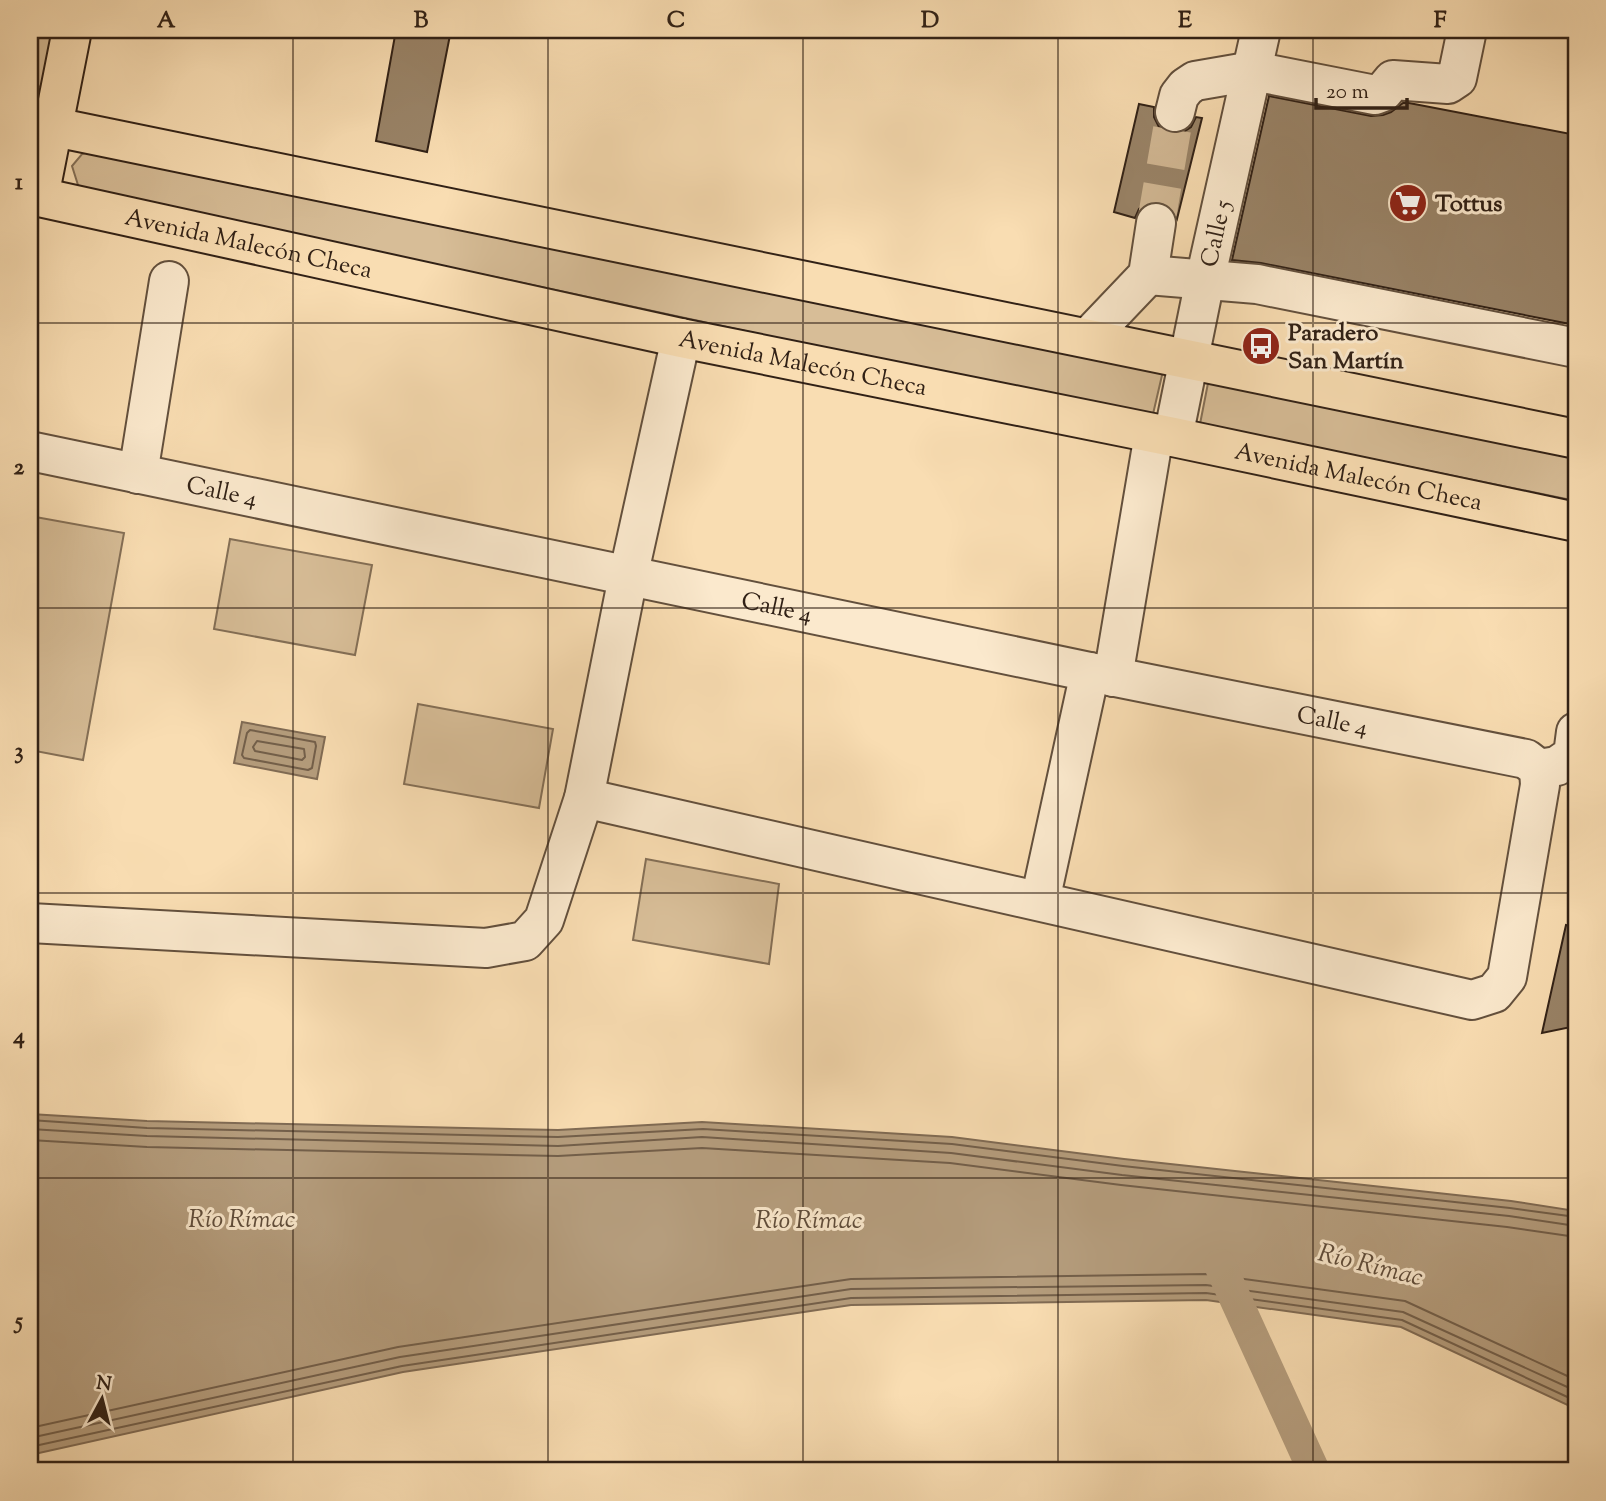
<svg xmlns="http://www.w3.org/2000/svg" width="1606" height="1501" font-family="'Sorts Mill Goudy',serif">
  <rect width="100%" height="100%" fill="#f9ddb2"/>
  <filter id="stains"><feTurbulence type="fractalNoise" baseFrequency=".00286" numOctaves="4"/><feColorMatrix values="0 0 0 0 .2 0 0 0 0 .09 0 0 0 0 .02 0 0 0 .5 -.17"/></filter>
  <radialGradient id="worn" r=".72"><stop offset=".6" stop-color="#630" stop-opacity="0"/><stop offset="1" stop-color="#630" stop-opacity=".3"/></radialGradient>
  <path fill="#d7bd97" stroke="#846f56" stroke-width="2" d="M30 30H61L41 87 30 84Z
    M98 149 1163 371 1153 414 930 371 500 278 91 198 78 185 72 166 82 154Z
    M1209 378 1576 451V501L1200 424Z
    M30 516 124 533 83 760 30 750Z
    M230 539 372 565 355 655 214 629Z
    M418 704 553 729 539 808 404 784Z
    M646 859 779 884 769 964 633 940Z"/>
  <path fill="#b59d7d" stroke="#806b54" stroke-width="2" d="M242 722 325 737 317 779 234 763Z
    M30 1114 147 1121 558 1130 702 1122 952 1137 1124 1159 1511 1201 1576 1211V1409L1401 1327 1206 1300 851 1305 403 1372 30 1455Z"/>
  <g fill="none" stroke-linecap="round" stroke-linejoin="round">
    <path stroke="#735f4a" stroke-width="2" d="M250 730 315 742 316 746 312 768 308 770 244 758 242 755 247 733Z
      M257 741 304 749 305 757 302 760 255 751 253 747Z
      M30 1120 147 1128 558 1137 703 1129 952 1144 1123 1166 1510 1208 1576 1217
      M30 1129 147 1136 558 1146 702 1137 951 1153 1122 1175 1509 1216 1576 1226
      M30 1140 147 1147 558 1156 702 1148 950 1163 1121 1185 1507 1227 1576 1237
      M30 1428 398 1347 851 1279 1207 1274 1405 1301 1576 1380
      M30 1438 400 1357 851 1289 1206 1285 1403 1312 1576 1391
      M30 1447 402 1366 851 1298 1206 1293 1402 1320 1576 1401"/>
    <path stroke="#b59d7d" stroke-width="32" d="M1220 1265 1314 1471"/>
  </g>
  <path fill="#998367" stroke="#312116" stroke-width="2" d="M396 30H451L427 152 376 141Z
    M1269 96 1371 116 1383 115 1391 112 1403 103H1409L1576 135 1575 325 1261 263 1232 260Z
    M1139 104 1154 107V117L1159 127 1170 133H1182L1191 127 1196 117 1202 118 1177 219 1170 206 1159 201 1147 203 1139 209 1135 218 1114 212Z
    M1566 925 1576 927V1026L1542 1033Z"/>
  <g fill="none" stroke-linecap="round" stroke-linejoin="round">
    <path stroke="#d1b793" stroke-width="38" stroke-dasharray="38 19" stroke-linecap="butt" d="M1156 223 1175 112"/>
    <defs>
      <g id="minor">
        <path d="M1175 112 1179 96 1186 87 1195 81 1253 71 1375 95 1383 92 1393 80 1448 84 1457 78 1467 30"/>
        <path d="M1148 275 1257 284 1576 348"/>
        <path d="M1088 338 1148 275 1156 223"/>
        <path id="s1" d="M1173 437 1205 280 1261 30"/>
        <path id="s2" d="M30 451 1090 672 1526 759 1539 769 1540 785 1507 977 1494 993 1472 1000 584 798"/>
        <path d="M138 474 169 281"/>
        <path d="M1113 677 1154 434"/>
        <path d="M1539 769 1557 766 1573 755 1576 732"/>
        <path d="M1040 901 1090 672"/>
        <path d="M30 923 486 948 525 941 544 920 584 798 628 577 681 338"/>
      </g>
      <g id="major">
        <path d="M30 122 1576 439"/>
        <path id="s3" d="M30 195 681 338 1173 437 1576 522"/>
        <path d="M39 197 72 30"/>
      </g>
    </defs>
    <use href="#minor" stroke="#63503d" stroke-width="42"/>
    <use href="#major" stroke="#312116" stroke-width="42"/>
    <use href="#minor" stroke="#fbe9cd" stroke-width="38"/>
    <use href="#major" stroke="#f9ddb2" stroke-width="38"/>
  </g>
  <path fill="none" stroke="#312116" stroke-width="2" stroke-opacity="0.55" d="M293 30V1471M548 30V1471M803 30V1471M1058 30V1471M1313 30V1471M30 323H1576M30 608H1576M30 893H1576M30 1178H1576"/>
  <defs>
    <symbol id="supermarket-disc" viewBox="-11 -11 22 22"><circle r="9.5" fill="#8f2418" stroke="#fbe9cd"/><path d="M-6-5.5h2.5l.6 2H6L4.5 2H-2.5L-4.4-4H-6ZM-1.5 3.2a1.3 1.3 0 1 0 .1 0ZM3 3.2a1.3 1.3 0 1 0 .1 0Z" fill="#fff"/></symbol>
    <symbol id="bus-disc" viewBox="-11 -11 22 22"><circle r="9.5" fill="#8f2418" stroke="#fbe9cd"/><path d="M-5-6H5V4H4V6H2V4H-2V6H-4V4H-5ZM-3.5-4V0h7V-4ZM-3.5 1.2v1.5H-2V1.2ZM2 1.2v1.5H3.5V1.2Z" fill="#fff"/></symbol>
  </defs>
  <g fill-rule="evenodd">
    <use href="#supermarket-disc" x="1386" y="181" width="44" height="44"/>
    <use href="#bus-disc" x="1239" y="324" width="44" height="44"/>
  </g>
  <g text-anchor="middle" stroke-width="6" stroke-linejoin="round" paint-order="stroke">
    <g font-size="24" font-weight="bold" fill="#312116" stroke="#fbe9cd" text-anchor="start">
      <text x="1435" y="211">Tottus</text>
      <text x="1288" y="340">Paradero<tspan x="1288" dy="28">San Martín</tspan></text>
    </g>
    <g font-size="24" fill="#312116" stroke="#fbe9cd">
      <text dy="8" stroke="none"><textPath href="#s1" startOffset="208">Calle 5</textPath></text>
      <text dy="8" stroke="none"><textPath href="#s3" startOffset="224">Avenida Malecón Checa</textPath></text>
      <text dy="8" stroke="none"><textPath href="#s3" startOffset="791">Avenida Malecón Checa</textPath></text>
      <text dy="8" stroke="none"><textPath href="#s3" startOffset="1358">Avenida Malecón Checa</textPath></text>
      <text dy="8" stroke="none"><textPath href="#s2" startOffset="196">Calle 4</textPath></text>
      <text dy="8" stroke="none"><textPath href="#s2" startOffset="763">Calle 4</textPath></text>
      <text dy="8" stroke="none"><textPath href="#s2" startOffset="1330">Calle 4</textPath></text>
    </g>
    <g font-size="26" font-style="italic" fill="#5f4c3a" stroke="#fbe9cd">
      <text x="242" y="1227">Río Rímac</text>
      <text x="809" y="1228">Río Rímac</text>
      <text transform="translate(1371 1264) rotate(14)" y="9">Río Rímac</text>
    </g>
  </g>
  <rect width="1606" height="1501" fill="none" stroke="#f9ddb2" stroke-width="77"/>
  <g transform="translate(102 1399) rotate(7)" stroke="#fbe9cd" stroke-width="5" paint-order="stroke">
  <path d="M0-5L12 26L0 18L-12 26Z" fill="#312116"/>
  <text y="-10" font-size="19" font-weight="bold" text-anchor="middle" fill="#312116">N</text>
  </g>
  <path d="M1316 98v10h91v-10" fill="none" stroke="#312116" stroke-width="3.5"/>
  <text x="1326" y="98" font-size="21" fill="#312116" stroke="#fbe9cd" stroke-width="5" paint-order="stroke">20 m</text>
  <rect x="38" y="38" width="1530" height="1424" fill="none" stroke="#312116" stroke-width="2.5"/>
  <g font-size="23" text-anchor="middle" font-weight="bold" fill="#312116">
    <text x="166" y="27">A</text>
    <text x="421" y="27">B</text>
    <text x="676" y="27">C</text>
    <text x="930" y="27">D</text>
    <text x="1185" y="27">E</text>
    <text x="1440" y="27">F</text>
    <text x="19" y="189">1</text>
    <text x="19" y="474">2</text>
    <text x="19" y="758">3</text>
    <text x="19" y="1043">4</text>
    <text x="19" y="1328">5</text>
  </g>
  <rect width="100%" height="100%" filter="url(#stains)"/>
  <rect width="100%" height="100%" fill="url(#worn)"/>
</svg>
